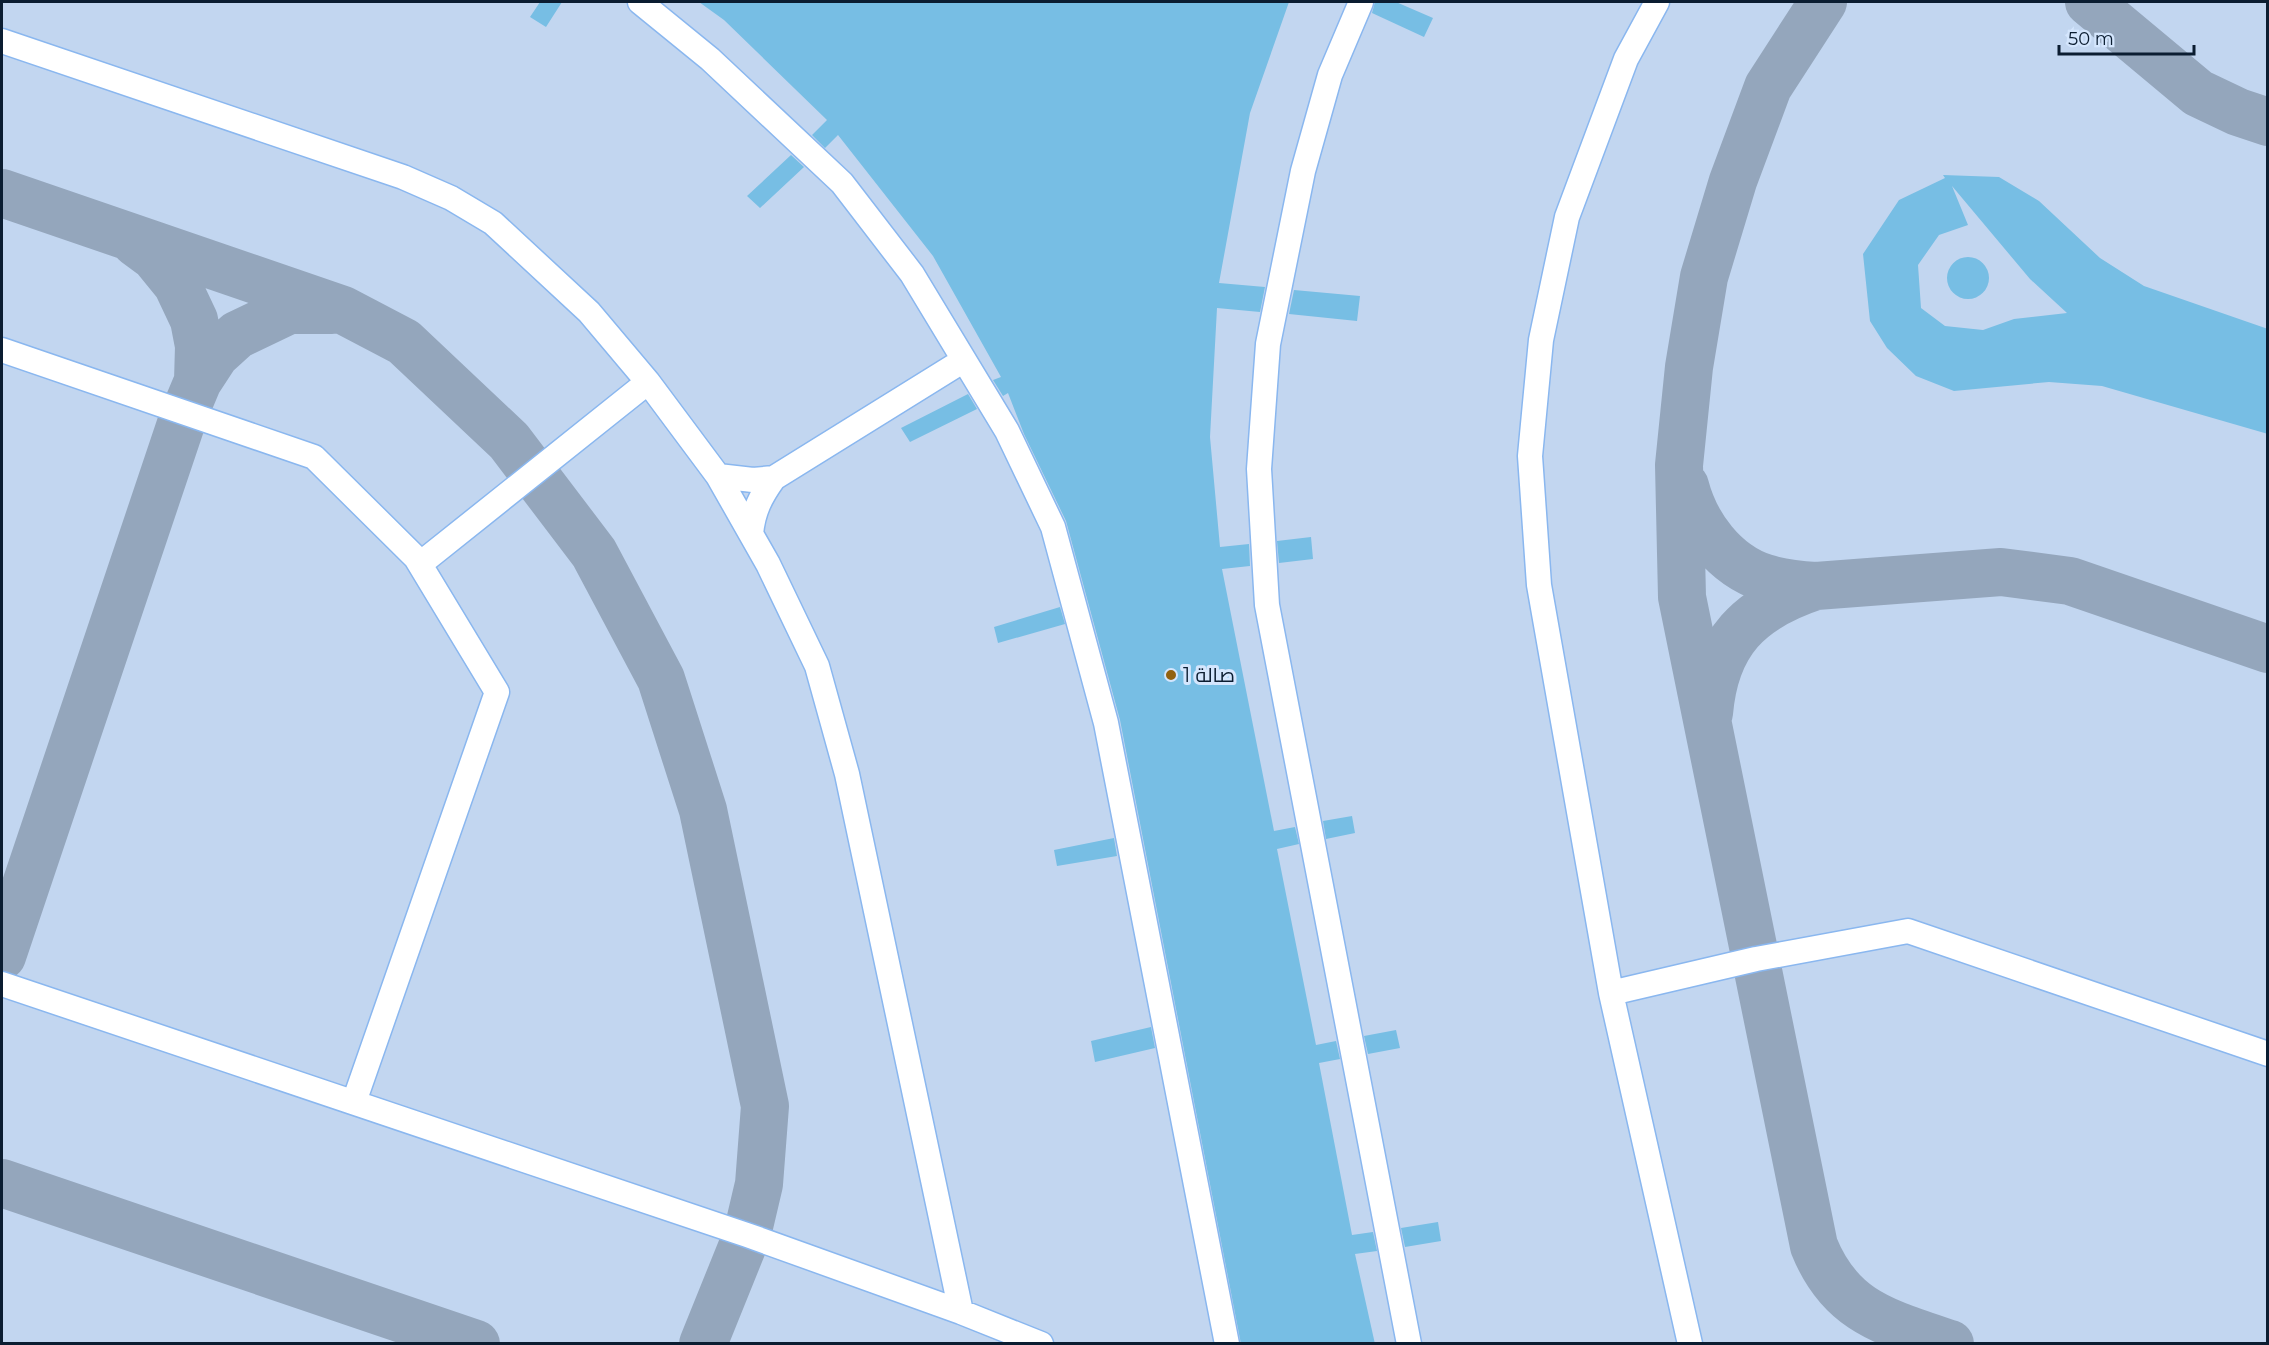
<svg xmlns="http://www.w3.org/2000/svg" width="2269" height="1345" font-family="Montserrat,Cairo,sans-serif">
  <rect width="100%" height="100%" fill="#d4e6fd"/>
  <path fill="#c2d6f0" d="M2 2H2267V1343H2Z"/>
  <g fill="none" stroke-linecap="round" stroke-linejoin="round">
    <path stroke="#94a6bc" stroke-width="48" d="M1823 2 1768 87 1733 181 1704 277 1689 367 1679 465 1682 597 1814 1246C1841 1313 1887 1322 1950 1344
      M2089 2 2198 93 2238 112 2268 122
      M2 193 343 310 404 342 509 441 594 553 661 679 703 810 765 1106 759 1184 747 1235 703 1344
      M136 243 155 257 177 284 194 320 199 346 198 381
      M1685 486C1695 525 1724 565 1765 578 1781 583 1798 585 1816 586
      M1709 713C1715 642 1749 608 1816 586L2001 572 2070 581 2268 649
      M2 956 185 412 198 381 215 355 237 335 289 310H332
      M2 1183 476 1344"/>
  </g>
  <path fill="#77bee4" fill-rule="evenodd" d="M540 2H562L546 27 530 17Z
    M699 2H1289L1250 113 1219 283 1265 287 1260 312 1217 308 1210 437 1220 547 1249 544 1250 566 1222 569 1274 831 1295 827 1299 844 1277 849 1316 1045 1336 1041 1340 1059 1319 1063 1352 1235 1373 1232 1377 1251 1355 1254 1375 1344H1241L1120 720 1066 521 1024 434 1008 393 1003 396 993 380 1001 377 933 256 838 135 825 148 812 135 827 120 724 20Z
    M1375 2H1396L1433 18 1424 37 1372 13Z
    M791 155 804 167 760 208 747 196Z
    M1943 175 1999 177 2039 201 2100 258 2144 286 2268 329V434L2102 386 2049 382 1954 391 1916 376 1887 348 1870 321 1863 254 1899 200 1945 178ZM1952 186 2030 279 2067 313 2014 319 1983 330 1945 326 1921 308 1918 265 1939 235 1968 225Z
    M1947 278a21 21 0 1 1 42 0a21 21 0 1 1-42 0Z
    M1294 290 1360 296 1357 321 1289 314Z
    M968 394 977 409 910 442 901 428Z
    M1311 537 1313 559 1279 563 1277 541Z
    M1060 607 1065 624 998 643 994 627Z
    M1352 816 1355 833 1326 839 1323 821Z
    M1114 838 1117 856 1057 866 1054 850Z
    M1151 1027 1155 1048 1095 1062 1091 1041Z
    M1396 1030 1400 1048 1368 1054 1364 1036Z
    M1438 1222 1441 1241 1405 1247 1401 1228Z"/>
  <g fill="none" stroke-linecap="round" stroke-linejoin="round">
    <defs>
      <path id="minor" d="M640 2 710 59 842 183 912 274 1007 431 1053 527 1106 723 1227 1344
        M1361 2 1330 75 1303 171 1268 344 1259 469 1267 605 1409 1344
        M1657 2 1626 59 1567 217 1541 340 1530 456 1539 585 1611 993 1690 1344
        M2 41 403 177 451 198 493 223 589 312 648 382 718 476 768 564 817 666 847 774 961 1312
        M2 350 314 457 416 558 497 692 354 1102
        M718 476 753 480 774 478C761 496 753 511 751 534
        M774 478 964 360
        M420 564 648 382
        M2 984 747 1235 961 1312 1041 1344
        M1611 993 1756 959 1908 931 2268 1054"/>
    </defs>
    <use href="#minor" stroke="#8ab7ef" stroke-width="27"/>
    <use href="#minor" stroke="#fff" stroke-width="24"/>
  </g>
  <circle fill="#926210" stroke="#d4e6fd" stroke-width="2" cx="1171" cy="675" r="6"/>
  <g text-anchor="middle" stroke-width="6" stroke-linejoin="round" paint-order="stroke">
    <g font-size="20" fill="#0b1d31" stroke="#d4e6fd" text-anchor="start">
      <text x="1183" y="682">صالة 1</text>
    </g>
  </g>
  <rect width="2269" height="1345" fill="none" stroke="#0b1d31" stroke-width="6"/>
  <path d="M2059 45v9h135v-9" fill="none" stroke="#0b1d31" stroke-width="3"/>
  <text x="2068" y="45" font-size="18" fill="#0b1d31" stroke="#d4e6fd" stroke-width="4.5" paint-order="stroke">50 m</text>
</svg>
